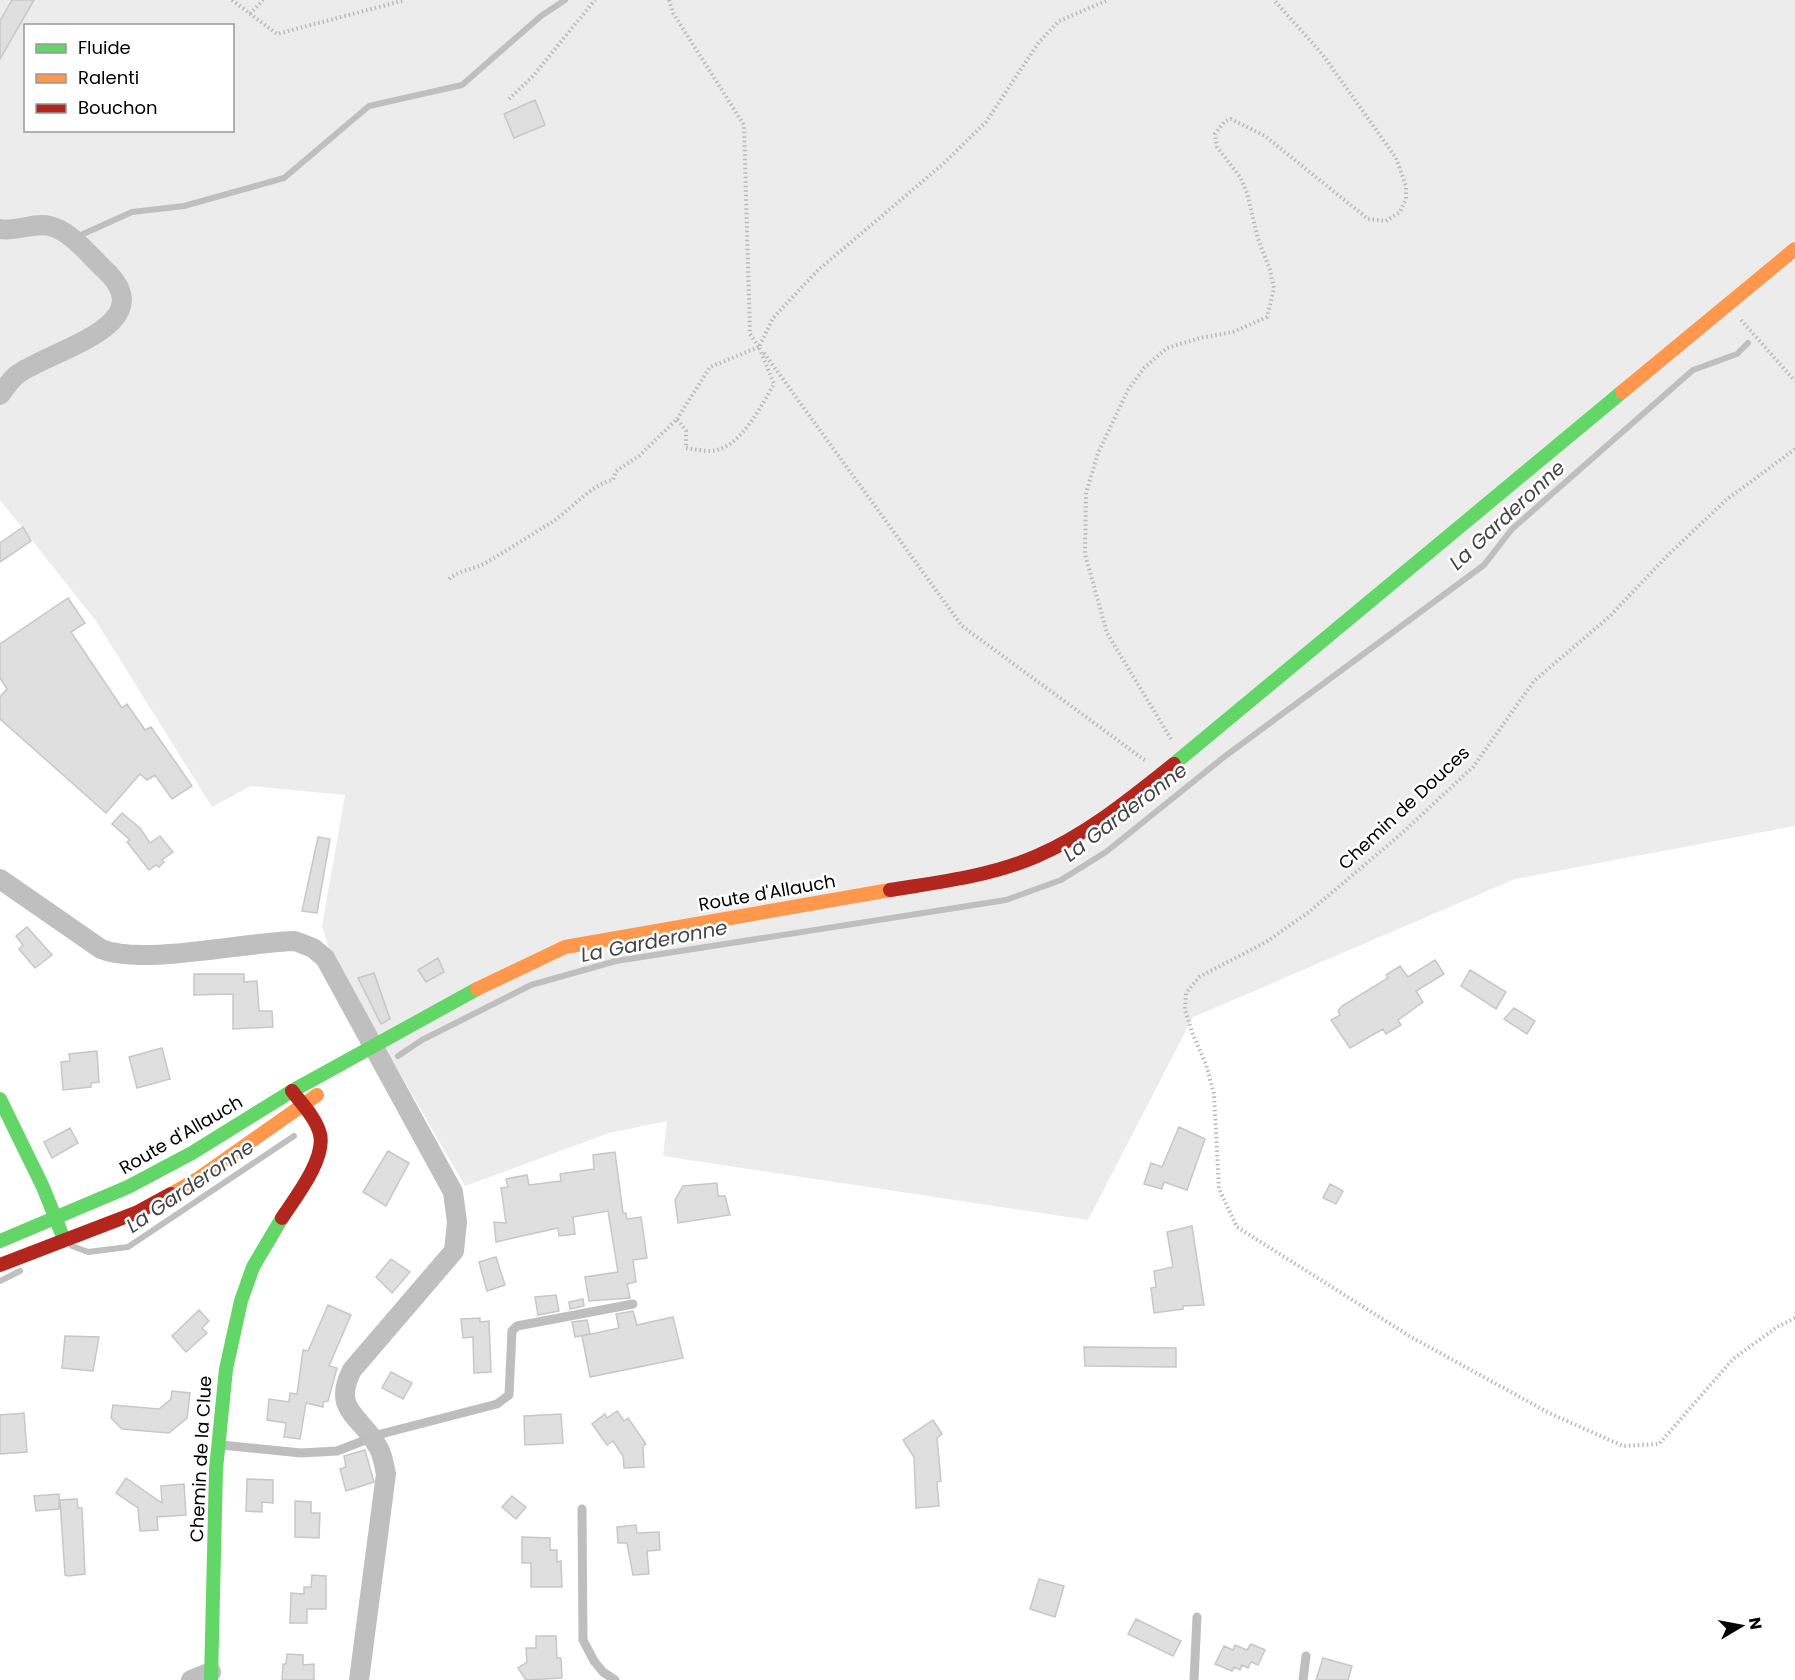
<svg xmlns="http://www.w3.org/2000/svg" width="1795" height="1680" font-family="Poppins,sans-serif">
  <rect width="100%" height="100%" fill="#fff"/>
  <path fill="#ececec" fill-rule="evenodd" d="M0 0H1795V826L1515 879 1193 1017 1088 1220 663 1156 667 1121 609 1133 465 1186 331 955 322 926 345 795 251 786 212 807 96 621 0 500ZM26 26H232V130H26Z"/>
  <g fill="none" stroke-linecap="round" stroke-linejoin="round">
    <path stroke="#bfbfbf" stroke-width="6" d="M72 239 132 212 184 206 284 178 369 106 462 85 541 16 565 0
      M398 1056 422 1040 531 985 616 961 1006 900 1061 880 1106 852 1224 757 1484 565 1512 529 1693 370 1737 354 1748 343
      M72 1246 88 1252 128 1247 294 1136
      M0 1281 20 1271"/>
    <path stroke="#bfbfbf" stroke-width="20" d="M0 229C17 232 34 222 50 226 71 231 89 255 104 269 165 325 53 349 18 374 11 379 5 388 0 395
      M0 879 101 949C143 966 245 942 295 941L313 948 325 958 453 1192 457 1222 454 1251 352 1370C331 1411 362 1416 378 1447 383 1455 384 1465 386 1474L359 1680"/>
  </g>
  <path fill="#dfdfdf" stroke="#c7c7c7" stroke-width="1.5" d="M12 0H34L0 59V21Z
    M535 100 545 125 514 138 504 114Z
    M23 527 31 541 0 562V543Z
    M68 598 85 623 71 632 122 708 127 704 145 730 151 727 192 786 172 799 155 775 147 780 140 774 106 813 0 719V697L7 689 0 678V644Z
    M122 813 140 828 150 843 160 836 173 852 162 860 164 862 159 867 156 865 149 870 127 842 130 840 112 824Z
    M318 837 330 839 317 913 302 911Z
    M27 927 52 955 35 968 19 949 23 945 16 936Z
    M438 958 444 972 426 982 418 970Z
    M1435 960 1444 974 1416 991 1423 1002 1398 1020 1401 1025 1386 1034 1383 1029 1350 1048 1331 1020 1340 1015 1338 1011 1342 1006 1388 978 1386 975 1400 966 1408 977Z
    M1470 970 1506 992 1496 1009 1461 986Z
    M374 973 390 1019 381 1024 358 978Z
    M194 974H244V982L257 981 259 1011H272L273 1027 233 1029V994L194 995Z
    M1514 1008 1535 1021 1527 1034 1504 1019Z
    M162 1048 170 1079 137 1088 129 1057Z
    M97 1051 99 1082 91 1083V1087L63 1090 61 1062 70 1061 69 1054Z
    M1179 1127 1205 1139 1187 1190 1164 1182 1162 1189 1144 1184 1151 1163 1162 1167Z
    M70 1128 78 1143 52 1158 44 1142Z
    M388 1151 409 1163 386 1206 363 1192Z
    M615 1152 623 1213H626L627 1219 641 1217 647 1258 633 1260 636 1282 627 1284 630 1298 589 1301 585 1277 618 1272 608 1211 573 1217 575 1234 559 1236 558 1228 496 1242 494 1222 506 1223 501 1188 508 1187 506 1179 527 1175 529 1185 561 1181 560 1174 594 1169 593 1155Z
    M717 1183 718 1196H725L730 1215 678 1223 675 1200 683 1186Z
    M1330 1184 1343 1191 1336 1204 1323 1198Z
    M1192 1226 1204 1305 1183 1306V1309L1154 1313 1151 1288 1156 1287 1154 1271 1173 1267 1167 1232Z
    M496 1257 505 1285 487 1291 479 1262Z
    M391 1259 410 1272 392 1293 376 1277Z
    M556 1295 559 1311 538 1315 535 1297Z
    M583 1299 584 1306 570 1309 569 1302Z
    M328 1305 351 1315 329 1366 337 1368 328 1401 323 1402V1407L306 1403 300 1439 284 1437 286 1423 267 1420 269 1399 289 1402 290 1393 297 1394 303 1350 308 1351Z
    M199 1310 209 1321 202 1328 207 1333 186 1352 172 1336Z
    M633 1311 637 1325 673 1317 683 1358 590 1377 582 1336 619 1328 616 1314Z
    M480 1318V1322L489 1321 491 1372 474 1373 473 1337 463 1338 461 1319Z
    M587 1320 590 1334 575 1337 572 1322Z
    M65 1336 99 1337 93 1371 62 1368Z
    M1084 1347 1176 1348V1367L1085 1366Z
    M391 1372 412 1383 403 1399 382 1388Z
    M172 1391 190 1393 187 1418 169 1433 122 1429 111 1418 113 1405 159 1409 171 1399Z
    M617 1411 624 1421 628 1418 646 1444 643 1446 644 1467 624 1468 623 1456 613 1441 607 1445 592 1424 605 1414 607 1418Z
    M24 1413 27 1452 0 1454V1415Z
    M561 1414 563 1443 525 1445 524 1416Z
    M933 1420 942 1434 937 1438 941 1481 937 1482 939 1506 916 1508 914 1457 903 1440Z
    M365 1450 374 1482 346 1491 340 1469 346 1467 344 1456Z
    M126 1478 162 1503 161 1486 184 1484 186 1515 157 1517 158 1530 140 1531 138 1508 116 1493Z
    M247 1479 273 1480V1503L262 1502V1512L246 1511Z
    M59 1494V1509L36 1511 34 1496Z
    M512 1496 526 1507 516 1519 502 1507Z
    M77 1499 78 1508H82L85 1574 68 1576 65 1575 60 1500Z
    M295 1501 311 1502V1513H320L319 1538 295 1537Z
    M636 1525 637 1533 659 1532 660 1550 647 1551 649 1574 633 1575 627 1543H618L617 1527Z
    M522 1537 550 1538V1550H557V1562L561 1561 562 1587H531V1563H522Z
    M312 1575 326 1576V1609H307V1623H290L291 1593 304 1594V1587H311Z
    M1039 1579 1064 1586 1055 1617 1030 1609Z
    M1136 1619 1181 1641 1173 1656 1128 1634Z
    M536 1636H556L557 1658H561L562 1678 526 1680 518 1668 527 1662 526 1648H536Z
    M1251 1644 1265 1650 1258 1665 1251 1662 1248 1668 1242 1665 1240 1670 1234 1667 1232 1671 1215 1664 1224 1646 1233 1650 1235 1645 1247 1650Z
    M287 1654 303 1655V1665L314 1664V1680H282L283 1664H286Z
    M1323 1658 1352 1666 1348 1680H1316Z"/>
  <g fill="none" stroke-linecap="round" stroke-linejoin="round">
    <path stroke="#b9b9b9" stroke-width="4" stroke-dasharray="1.5 3" stroke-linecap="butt" d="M232 0 277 34 405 0
      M669 0 673 13 744 125 750 334 759 347
      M250 14 263 0
      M509 99 533 76 595 0
      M1741 320 1795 381
      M764 353 962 626 1146 761
      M677 419 710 367 759 347
      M1795 449 1726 500 1667 556 1610 616 1534 681 1473 767 1401 834 1309 912 1266 942 1199 977 1186 993 1185 1010 1193 1035 1206 1064 1214 1094 1219 1189 1237 1227 1411 1337 1549 1413 1623 1446 1659 1444 1733 1359 1777 1327 1795 1318
      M449 579C461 569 474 570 487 562 508 550 529 536 549 524 569 512 591 484 613 480L616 471 639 456 677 419 686 431V448C694 449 702 451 710 451 740 450 761 406 774 384L759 347 773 318 817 271 943 164 986 122 1039 42 1059 21 1108 0
      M1171 739 1107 633 1085 554 1086 493 1098 453 1128 390 1144 368 1167 348 1200 338 1233 332 1267 317 1274 288 1270 270 1258 239 1247 193 1240 177 1217 147 1215 134 1224 122 1231 119 1265 136 1368 219 1386 221 1400 212 1406 199V186L1396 158 1323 55 1274 0"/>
    <path stroke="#bebebe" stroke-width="9" d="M221 1445 301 1453 337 1451 381 1434 497 1404 509 1395 512 1331 517 1326 633 1304
      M582 1509 583 1640 594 1661 603 1672 615 1680
      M1194 1680 1197 1617
      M1303 1680 1306 1656"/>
    <path stroke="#bebebe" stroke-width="20" d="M191 1680 211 1672"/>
    <path stroke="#63d668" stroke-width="14" d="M1174 764 1622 392
      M0 1099 43 1187 61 1232
      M0 1241 128 1187 192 1153 292 1091 477 989
      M211 1680 216 1469 226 1369 241 1301 253 1267 282 1218"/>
    <path stroke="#ff974d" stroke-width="14" d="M1622 392 1795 249
      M477 989 565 947 890 890
      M171 1194 199 1178 317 1095"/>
    <path stroke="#b3261e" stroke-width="14" d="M890 890C940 882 991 876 1037 856 1088 834 1131 798 1174 764
      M282 1218C295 1198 326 1159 320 1134 316 1118 302 1104 292 1091
      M0 1265 138 1212 171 1194"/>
  </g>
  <g text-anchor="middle" stroke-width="5" stroke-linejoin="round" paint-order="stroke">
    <g font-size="18" fill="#000" stroke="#fff">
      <text transform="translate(1404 808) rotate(-43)" y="6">Chemin de Douces</text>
      <text transform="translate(767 893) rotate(-10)" y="6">Route d'Allauch</text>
      <text transform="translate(181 1135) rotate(-30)" y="6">Route d'Allauch</text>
      <text transform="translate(201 1459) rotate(-87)" y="6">Chemin de la Clue</text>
    </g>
    <g font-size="20" font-style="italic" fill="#444" stroke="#fff">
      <text transform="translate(1507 515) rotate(-43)" y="7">La Garderonne</text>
      <text transform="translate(1125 812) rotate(-37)" y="7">La Garderonne</text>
      <text transform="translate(654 941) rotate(-11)" y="7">La Garderonne</text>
      <text transform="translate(190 1186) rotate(-34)" y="7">La Garderonne</text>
    </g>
  </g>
  <rect x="24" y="24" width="210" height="108" fill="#ffffff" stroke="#999999" stroke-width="1.5"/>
  <rect x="36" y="44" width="30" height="9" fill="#63d668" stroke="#999999" stroke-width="1.5"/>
  <text x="78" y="54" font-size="18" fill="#000000">Fluide</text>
  <rect x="36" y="74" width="30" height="9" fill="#ff974d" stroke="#999999" stroke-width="1.5"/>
  <text x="78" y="84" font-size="18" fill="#000000">Ralenti</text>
  <rect x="36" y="104" width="30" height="9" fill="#b3261e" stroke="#999999" stroke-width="1.5"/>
  <text x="78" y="114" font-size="18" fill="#000000">Bouchon</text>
  <g transform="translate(1741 1626) rotate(80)" stroke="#ffffff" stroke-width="4.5" paint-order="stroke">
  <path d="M0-4.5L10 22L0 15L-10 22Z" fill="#000000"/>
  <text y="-9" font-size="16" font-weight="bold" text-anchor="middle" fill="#000000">N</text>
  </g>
</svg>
